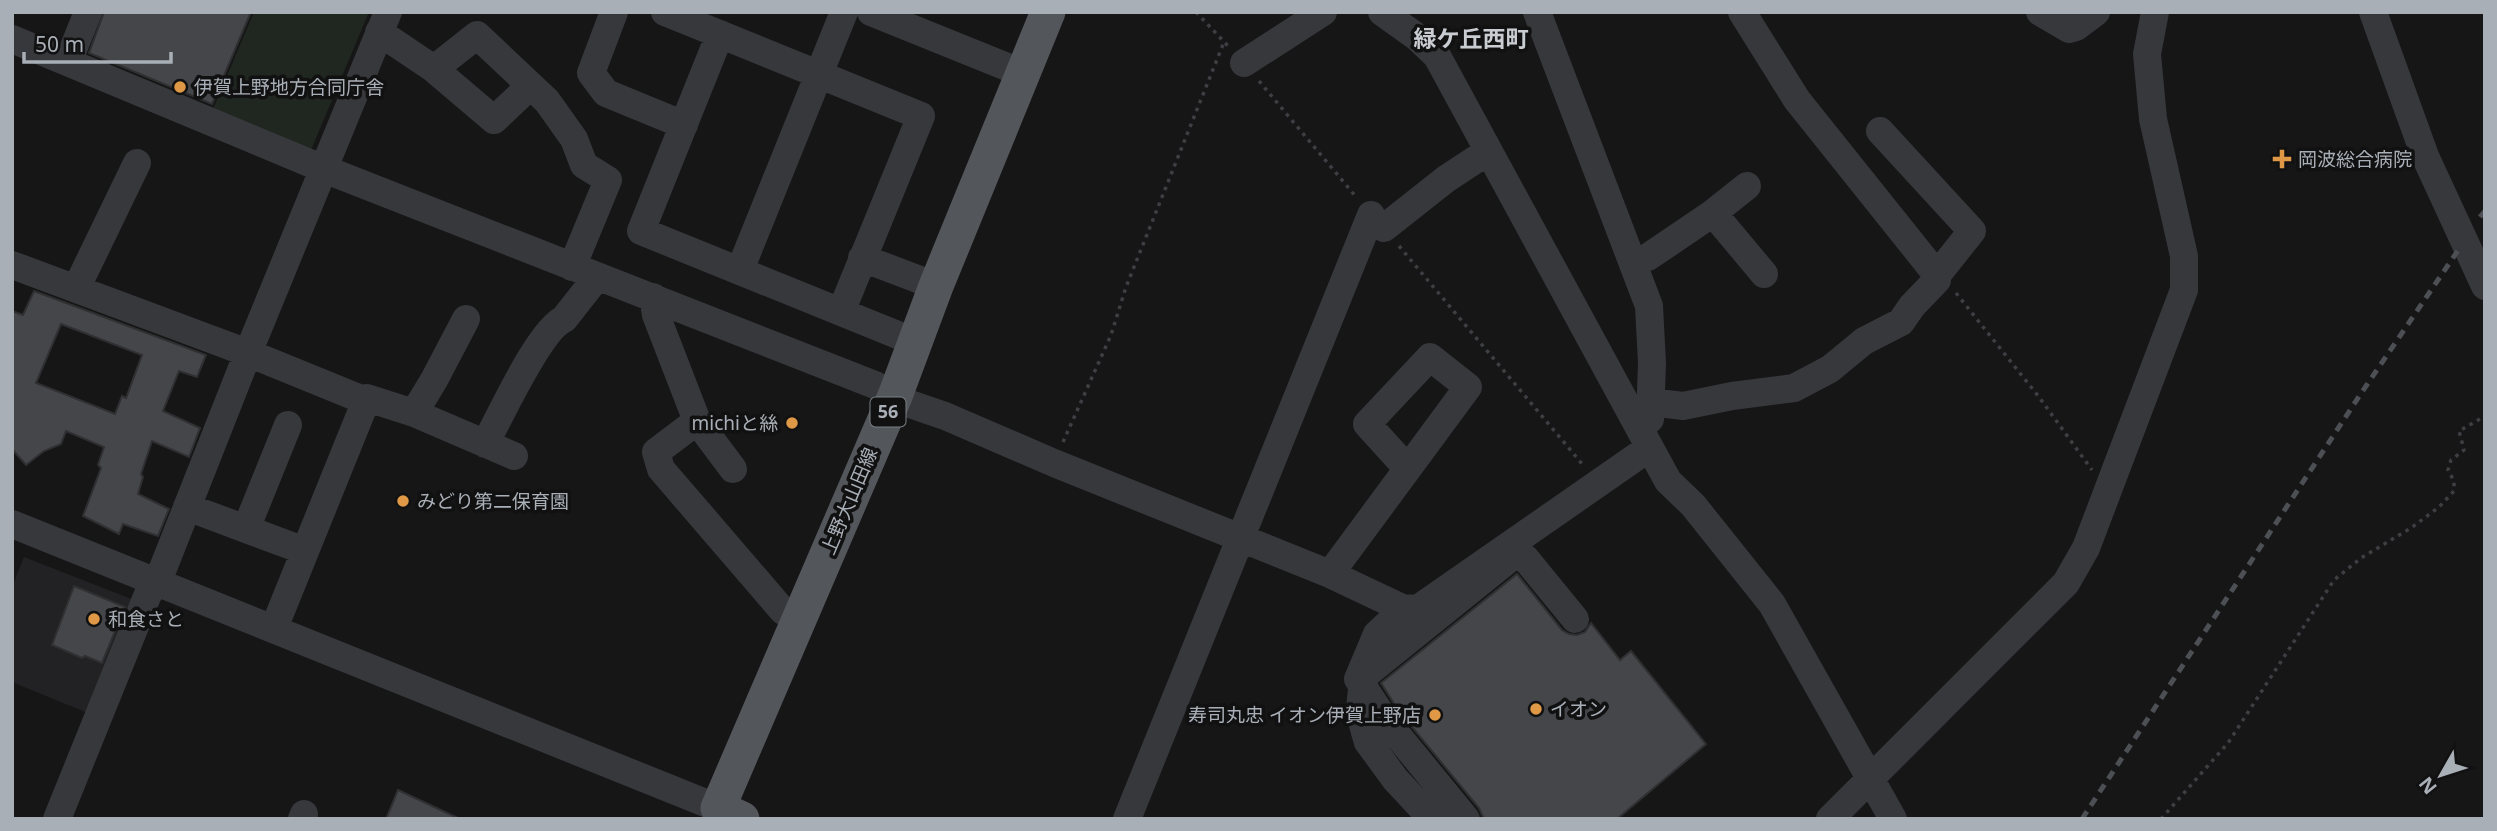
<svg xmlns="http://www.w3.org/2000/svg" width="2497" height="831" font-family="'Noto Sans','Noto Sans JP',sans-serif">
  <rect width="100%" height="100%" fill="#161617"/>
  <path fill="#222224" d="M24 557 134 600 90 714 12 682V587Z"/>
  <path fill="#202720" d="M254 12H369L311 150 213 109Z"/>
  <path fill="#45464a" stroke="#303033" stroke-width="2" fill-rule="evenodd" d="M104 12H251L212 104 89 53Z
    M34 291 206 355 197 377 179 371 163 411 200 428 189 457 152 441 141 474 143 477 138 494 169 509 158 536 123 524 119 534 83 516 101 468 98 465 104 447 66 431 61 444 44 451 26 465 12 449V311L23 315ZM61 324 142 355 126 398 122 396 115 414 36 383Z
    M1517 574 1562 630 1569 634 1577 635 1585 632 1591 623 1620 660 1631 651 1706 744 1617 819H1484L1479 808 1398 710 1381 683Z
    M74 586 125 607 102 663 85 656 82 658 52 645Z
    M398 790 460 819H386Z"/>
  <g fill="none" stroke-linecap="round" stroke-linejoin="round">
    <path stroke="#3d3f43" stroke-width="3.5" stroke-dasharray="3.5 5" stroke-linecap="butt" d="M1196 12 1228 46
      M1259 81 1357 198
      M1399 246 1583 465
      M1956 293 2039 397 2092 470
      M1063 442 1111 335 1126 287 1224 42
      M2161 819 2228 743 2334 580 2361 558 2411 528 2439 507 2454 491V481L2448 470 2451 460 2464 450 2459 431 2485 416"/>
    <path stroke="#37383c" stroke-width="28" d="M614 12 591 73 606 93 684 125
      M665 12 921 116 841 312
      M871 12 1022 73
      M1382 12 1417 37 1437 56 1668 481 1693 505 1772 604 1893 819
      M1537 12 1649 306 1652 363 1650 419
      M1742 12 1797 100 1937 275
      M2040 12 2069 29 2076 27 2096 12
      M2373 12 2425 156 2485 286
      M379 32 434 69 494 120 530 86
      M720 34 641 231 915 342
      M12 39 324 169 875 385 910 404 945 416 1054 463 1330 574 1404 609 1419 608 1649 448
      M68 62 88 12
      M1244 63 1323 12
      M434 69 477 35 547 101 574 139 584 165 608 180 572 267
      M1713 213 1764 274
      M1384 228 1446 179 1487 152
      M862 258 936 286
      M1632 261 1648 257 1713 213 1747 186
      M12 265 248 353 366 401
      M740 270 844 12
      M76 289 137 163
      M653 297 656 315 697 421 733 469
      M1651 402 1683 406 1732 396 1794 388 1830 369 1864 341 1901 322 1912 306 1937 280V275L1972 231 1880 131
      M414 413 434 380 466 319
      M697 421 656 452 661 469 783 611 799 616
      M485 444C500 417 539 330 564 319L597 277
      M187 507 305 551
      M12 524 718 808 727 819
      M246 529 288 425
      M1330 574 1468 387 1430 357 1367 424 1407 468
      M1404 609 1377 634 1358 679 1385 720 1466 819
      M274 628 367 398 414 413 514 456
      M1368 742 1395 779 1432 819
      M57 819 148 594 158 581 248 353 388 12
      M302 819 304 814
      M1127 819 1371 215
      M1830 819 2066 583 2086 548 2184 290V256L2153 119 2147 54 2155 12"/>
    <path stroke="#53565a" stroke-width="35" d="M742 819 718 808 895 396 936 286 1048 12"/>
    <path stroke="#4c4f53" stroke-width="5" stroke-dasharray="9 7" stroke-linecap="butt" d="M2480 217 2485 211
      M2082 819 2360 395 2459 249"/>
    <path stroke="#37383c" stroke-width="28" d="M1368 742C1359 715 1358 701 1366 674L1510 558 1522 556 1526 559 1575 619"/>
  </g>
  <g fill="#df9846" stroke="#111112" stroke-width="2.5">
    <circle cx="180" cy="87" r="7"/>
    <path d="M2278.5 148.5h7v7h7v7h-7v7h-7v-7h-7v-7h7z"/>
    <circle cx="792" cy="423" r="7"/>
    <circle cx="403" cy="501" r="7"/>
    <circle cx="94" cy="619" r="7"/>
    <circle cx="1536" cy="709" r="7"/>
    <circle cx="1435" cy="715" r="7"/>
  </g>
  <g text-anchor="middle" stroke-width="7" stroke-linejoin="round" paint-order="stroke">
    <rect fill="#111112" stroke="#7b8085" stroke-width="2" x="870.5" y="397.5" width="35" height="29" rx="5"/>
    <g font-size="18" font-weight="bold" fill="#a9afb6">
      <text x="888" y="418">56</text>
    </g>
    <g font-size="19" fill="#a9afb6" stroke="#111112" text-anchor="start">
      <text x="194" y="94">伊賀上野地方合同庁舎</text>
      <text x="2298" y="166">岡波総合病院</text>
      <text x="778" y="430" text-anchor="end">michiと絲</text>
      <text x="417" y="508">みどり第二保育園</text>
      <text x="108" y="626">和食さと</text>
      <text x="1550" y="716">イオン</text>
      <text x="1421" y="722" text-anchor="end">寿司丸忠 イオン伊賀上野店</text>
    </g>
    <g font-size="19" fill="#a9afb6" stroke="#111112">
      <text transform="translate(849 501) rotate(-67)" y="7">上野大山田線</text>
    </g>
    <g font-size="23" font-weight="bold" fill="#c9cdd2" stroke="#111112">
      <text x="1471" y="47">緑ケ丘西町</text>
    </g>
  </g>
  <rect width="2497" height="831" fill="none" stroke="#a9afb6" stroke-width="28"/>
  <g transform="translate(2441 775) rotate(231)" stroke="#111112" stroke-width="5" paint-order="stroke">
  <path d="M0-5L12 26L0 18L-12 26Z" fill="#a9afb6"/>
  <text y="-10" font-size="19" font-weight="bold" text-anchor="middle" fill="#a9afb6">N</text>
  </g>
  <path d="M24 52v10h147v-10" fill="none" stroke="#a9afb6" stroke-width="3.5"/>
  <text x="35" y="52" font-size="21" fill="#a9afb6" stroke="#111112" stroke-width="5" paint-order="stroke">50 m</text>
</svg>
